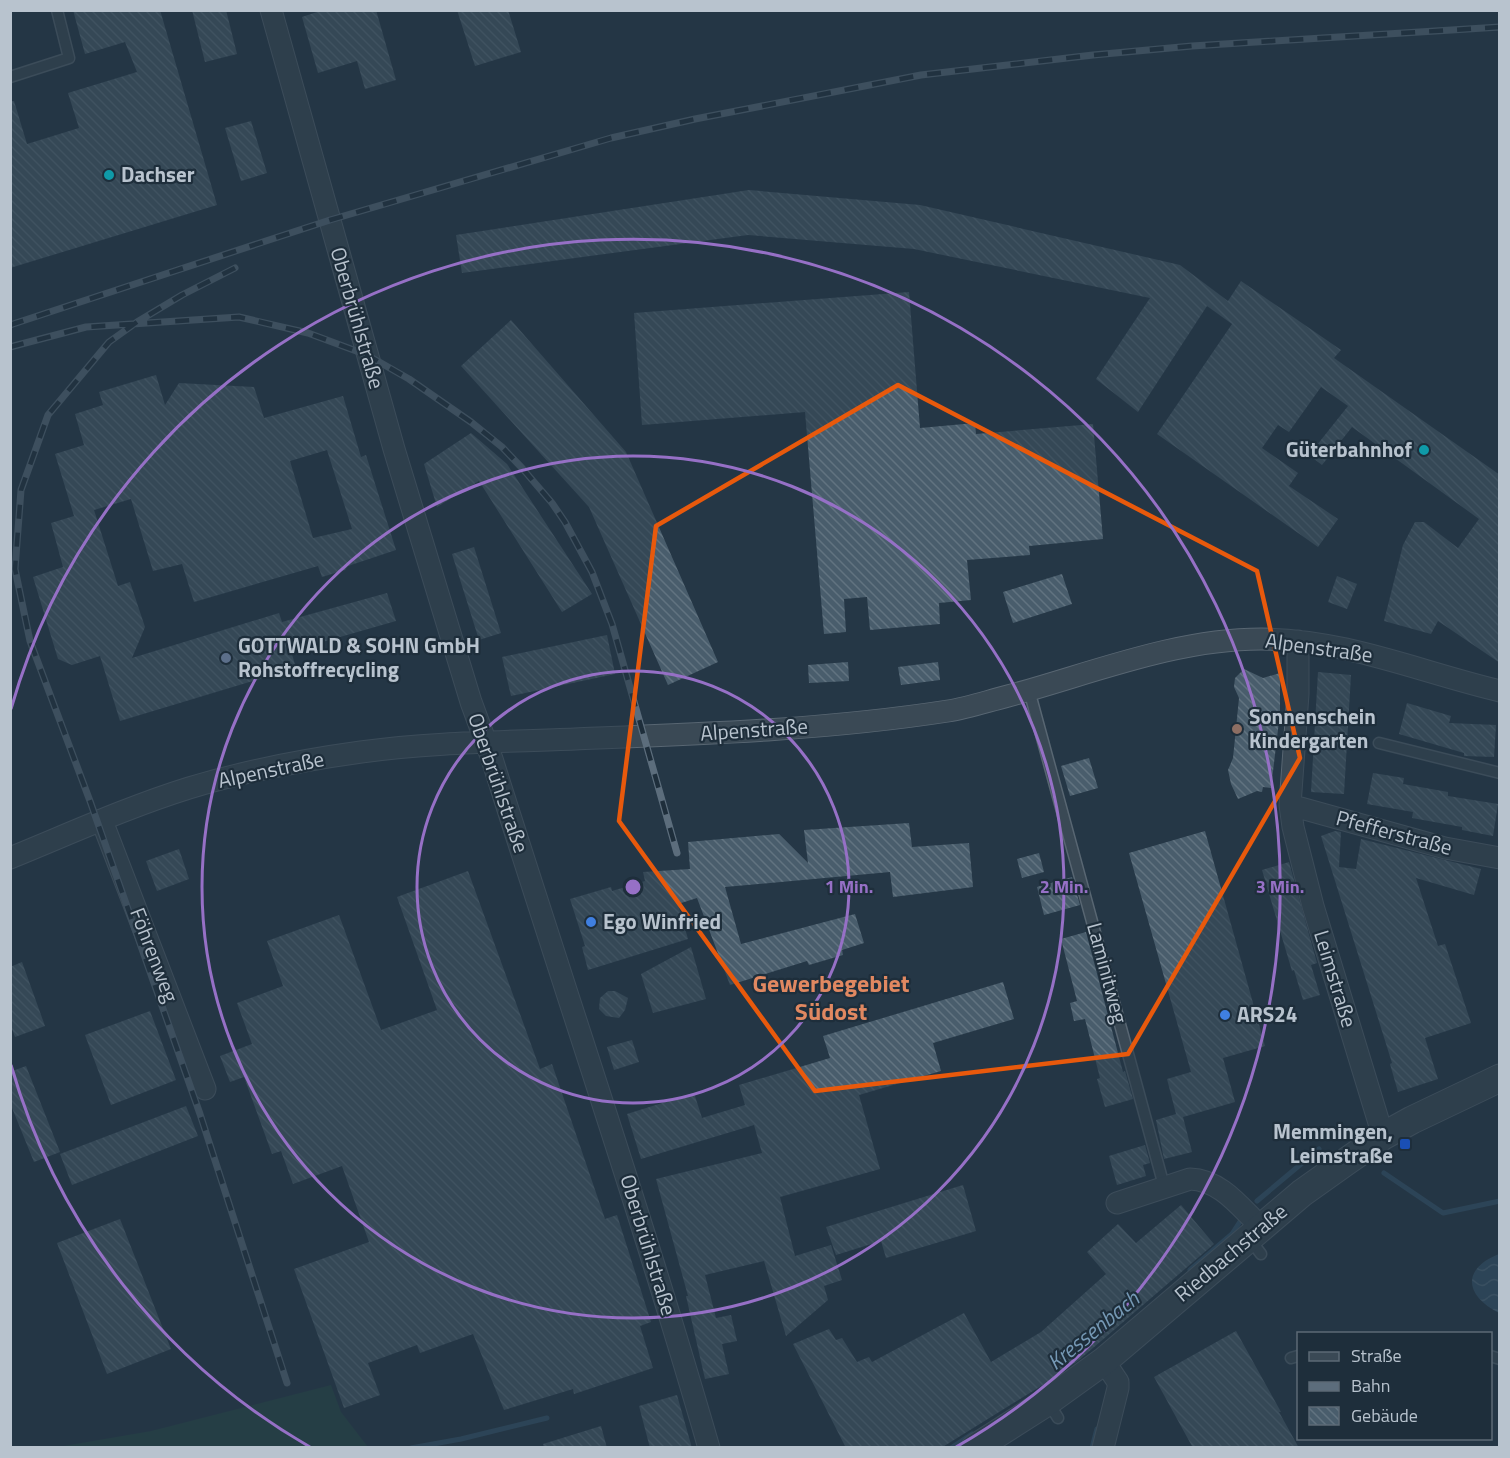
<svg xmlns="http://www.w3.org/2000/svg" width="1510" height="1458" font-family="'Titillium Web',sans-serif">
  <defs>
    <pattern id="water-waves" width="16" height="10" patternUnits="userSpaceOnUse" patternTransform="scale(1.5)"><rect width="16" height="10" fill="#37566e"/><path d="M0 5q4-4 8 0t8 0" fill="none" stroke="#526d82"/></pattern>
    <pattern id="building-back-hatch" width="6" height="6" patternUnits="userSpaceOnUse" patternTransform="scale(1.5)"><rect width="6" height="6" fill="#495d6c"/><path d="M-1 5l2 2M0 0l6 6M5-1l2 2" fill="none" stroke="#617380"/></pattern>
  </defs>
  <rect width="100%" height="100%" fill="#253746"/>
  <path fill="#274746" d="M331 1385 341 1412 368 1447H58L151 1431Z"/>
  <path fill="url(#water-waves)" d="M1499 1254V1313C1465 1296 1461 1269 1499 1254Z"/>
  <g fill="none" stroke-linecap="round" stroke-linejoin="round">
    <path stroke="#37566e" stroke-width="5" d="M1384 1173 1443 1213 1500 1201
      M1257 1201 1319 1149
      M1190 1270 1232 1234 1241 1220
      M411 1448 461 1439 547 1418
      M951 1448 972 1434
      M1092 1448 1097 1429"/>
  </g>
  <path fill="url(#building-back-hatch)" fill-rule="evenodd" d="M73 10H160L217 205 10 268V101H14L27 144 79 128 68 93 137 72 125 42 85 54Z
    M192 10H226L237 54 205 62Z
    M323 10H376L396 80 365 89 357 61 318 73 302 17Z
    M457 10H508L521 52 475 66Z
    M251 121 267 173 241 181 225 128Z
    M749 190 920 205 1180 265 1228 301 1241 281 1341 350 1334 358 1500 475V663L1438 621 1431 634 1384 621 1403 545 1415 522H1424L1458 548 1479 519 1352 427 1322 465 1309 455 1348 406 1321 387 1289 432 1278 425 1262 448 1298 473 1289 486 1338 519 1318 547 1157 434 1232 324 1207 306 1138 412 1096 379 1150 298 914 249 748 235 462 273 456 235Z
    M909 292 920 428 975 423 976 434 1093 424 1103 539 1029 546 1030 555 967 560 971 600 939 603 940 624 870 630 867 597 844 599 846 632 824 634 805 412 642 425 634 313Z
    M511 320 626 452 718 662 668 685 589 507 461 366Z
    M156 375 165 405 179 383 254 387 264 418 343 396 361 457 366 455 396 550 348 566 345 570 322 577 318 566 194 602 182 564 153 571 131 499 94 510 118 586 130 582 145 627 132 658 279 613 282 622 387 593 396 621 291 651 296 668 120 721 100 656 72 665 58 659 33 577 63 567 51 523 74 516 55 454 84 445 75 414 103 405 99 392ZM327 450 352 529 313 538 290 461Z
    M471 433 507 464 592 594 562 612 479 481 437 507 424 464Z
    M474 547 501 633 479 640 452 554Z
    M1062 574 1072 604 1013 623 1003 592Z
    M1337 576 1357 584 1347 609 1328 602Z
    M607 635 615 674 511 696 502 657Z
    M848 662 849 681 809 683 808 665Z
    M938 662 940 680 901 685 898 667Z
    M1244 669 1263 678 1280 673V713L1271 788 1263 787 1262 792 1257 791 1238 799 1231 784 1228 770 1233 758 1239 698 1234 687 1235 678Z
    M1318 672 1351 675 1344 794 1311 792Z
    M1407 703 1451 716 1449 723 1496 725 1494 757 1464 756V753L1399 734Z
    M1089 758 1098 788 1070 796 1061 766Z
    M1373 773 1404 778 1403 784 1448 792V796L1498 804 1493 836 1462 830V827L1412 818 1413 812 1367 804Z
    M909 823 912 847 969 843 973 887 893 897 890 872 725 887 741 944 855 914 864 943 842 950 843 955 809 965 807 961 730 985 697 898 678 904 688 939 588 970 582 947 585 946 570 899 611 887 612 891 645 881 643 872 690 869 688 842 779 834 808 863 804 830Z
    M1205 831 1265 1046 1223 1058 1235 1102 1183 1117 1192 1152 1164 1159 1156 1120 1176 1114 1167 1079 1191 1072 1129 853Z
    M1335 831 1341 832 1339 867 1356 869 1361 839 1481 869 1474 895 1416 878 1438 946 1445 944 1471 1023 1425 1038 1438 1079 1398 1092 1390 1064 1392 1063 1321 836Z
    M179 849 189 879 157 891 146 861Z
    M1039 853 1044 872 1022 878 1017 859Z
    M1289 862 1317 963 1311 965 1320 995 1303 1000 1294 970 1292 971 1262 870Z
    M468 871 540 1069 552 1064 605 1219 617 1215 651 1322 640 1326 653 1368 574 1394 573 1389 504 1410 473 1334 420 1353 417 1345 368 1363 380 1395 344 1408 294 1269 369 1242 342 1166 293 1184 281 1151 272 1154 244 1077 230 1082 220 1056 252 1044 237 1003 283 986 267 941 339 915 381 1030 437 1010 397 897Z
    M1072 877 1080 905 1044 915 1037 887Z
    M1086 932 1123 1072 1125 1071 1133 1099 1105 1107 1097 1079 1100 1078 1085 1019 1074 1021 1070 1003 1077 1001 1061 939Z
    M691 947 706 999 653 1013 641 974Z
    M22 962 45 1026 15 1037 10 1024V967Z
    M1003 982 1014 1019 933 1043 941 1071 859 1095 880 1169 780 1197 795 1256 831 1245 842 1280 824 1286 828 1300 786 1336 764 1261 705 1275 716 1318 731 1315 737 1341 722 1344 729 1374 705 1379 686 1296H688L656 1179 762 1153 754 1125 641 1159 627 1114 694 1093 702 1118 745 1105 739 1085 830 1058 823 1036Z
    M608 991H615L628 998 625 1010 619 1018 606 1016 599 1009 600 998Z
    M150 1011 176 1080 111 1105 85 1035Z
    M632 1040 639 1062 614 1070 607 1047Z
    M26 1066 60 1152 34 1162 10 1103V1072Z
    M186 1106 198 1136 72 1185 60 1154Z
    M1145 1145 1150 1163 1143 1165 1146 1176 1117 1185 1109 1156Z
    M963 1185 976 1231 886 1258 881 1241 836 1255 826 1227Z
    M1181 1205 1214 1244 1079 1360 1046 1383 941 1448H846L793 1344 829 1329 836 1340 842 1338 857 1362 869 1357 872 1362 964 1313 991 1362 1041 1332 1106 1274 1087 1252 1118 1224 1136 1243Z
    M120 1219 171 1349 107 1374 57 1243Z
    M1236 1331 1281 1412H1279L1299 1448H1193L1154 1377Z
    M677 1395 692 1448H650L639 1406Z
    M601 1426 607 1448H544L543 1444Z"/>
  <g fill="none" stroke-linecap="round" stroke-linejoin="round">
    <defs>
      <path id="service" d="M10 77 69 58 57 10
        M1029 690 1164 1186
        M1379 743 1500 773
        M1249 1238 1261 1254
        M1490 1356 1500 1359
        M1291 1358 1298 1356
        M1048 1402 1058 1418"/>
      <path id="minor" d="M271 10 394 449 471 702 492 759C564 988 642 1216 709 1448
        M1298 641V694L1290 805 1293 827 1313 906 1383 1136
        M1290 805 1445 848 1500 858
        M102 821 205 1089
        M10 858C69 834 128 807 189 788 245 771 303 760 361 752 432 742 503 742 575 739 700 734 825 730 948 711 968 708 988 701 1008 696 1090 674 1175 639 1261 639 1344 639 1420 672 1500 691
        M1117 1203 1190 1179C1221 1180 1240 1207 1261 1227
        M1103 1448 1118 1388V1382L1104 1361"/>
      <path id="tertiary" d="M975 1448 1047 1402 1104 1361 1302 1193 1347 1161 1383 1136 1412 1120 1500 1078"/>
    </defs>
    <use href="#service" stroke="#586672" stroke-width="13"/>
    <use href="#minor" stroke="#586672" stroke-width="23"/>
    <use href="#tertiary" stroke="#586672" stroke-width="29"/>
    <use href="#service" stroke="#3a4955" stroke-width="10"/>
    <use href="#minor" stroke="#3a4955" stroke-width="21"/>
    <use href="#tertiary" stroke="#3a4955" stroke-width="27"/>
    <defs>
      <path id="rail" d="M235 268 182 295 137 322 109 342 48 415 21 490 15 569 30 641 90 801 200 1114 287 1383
        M10 325 330 220 611 138 695 119 921 75 1093 55 1192 46 1500 27
        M10 347 86 327 239 317 308 333 367 355 409 379 471 422 502 447 522 468 552 503 565 522 592 572 612 624 677 853"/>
    </defs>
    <use href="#rail" stroke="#5c6d7c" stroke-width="7"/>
    <use href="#rail" stroke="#1e2e3b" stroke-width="4.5" stroke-dasharray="14" stroke-linecap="butt"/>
  </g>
  <path d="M0 0H1510V1458H0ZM898 385 1257 571 1300 758 1128 1054 815 1091 619 821 656 526Z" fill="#253746" fill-opacity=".55" fill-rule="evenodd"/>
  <path fill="none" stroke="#e8590c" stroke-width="4.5" stroke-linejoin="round" d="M898 385 1257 571 1300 758 1128 1054 815 1091 619 821 656 526Z"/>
  <g fill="none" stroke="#9670c6" stroke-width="3">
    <circle cx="633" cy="887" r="216"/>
    <circle cx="633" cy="887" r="431"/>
    <path d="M310 1447A647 647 0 0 1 11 1065M11 709A647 647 0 1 1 956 1447"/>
  </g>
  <g fill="#0f9aa8" stroke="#1e2e3b" stroke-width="2">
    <circle cx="109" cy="175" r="6"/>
    <circle cx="1424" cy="450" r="6"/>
  </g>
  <circle fill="#5c6f8a" stroke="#1e2e3b" stroke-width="2" cx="226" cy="658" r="6"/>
  <circle fill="#8d6e63" stroke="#1e2e3b" stroke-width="2" cx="1237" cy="729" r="6"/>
  <g fill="#3f7fe0" stroke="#1e2e3b" stroke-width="2">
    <circle cx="591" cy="922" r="6"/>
    <circle cx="1225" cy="1015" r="6"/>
  </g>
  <rect fill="#1a4fb4" stroke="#1e2e3b" stroke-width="2" x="1399" y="1138" width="12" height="12" rx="3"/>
  <g text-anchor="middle" stroke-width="4.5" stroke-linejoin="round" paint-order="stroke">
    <g font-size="21" font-weight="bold" fill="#b8c3ce" stroke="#1e2e3b" text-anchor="start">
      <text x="121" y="182">Dachser</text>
      <text x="1412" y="457" text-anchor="end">Güterbahnhof</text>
      <text x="238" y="653">GOTTWALD &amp; SOHN GmbH<tspan x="238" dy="24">Rohstoffrecycling</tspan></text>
      <text x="1249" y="724">Sonnenschein<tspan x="1249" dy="24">Kindergarten</tspan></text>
      <text x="603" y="929">Ego Winfried</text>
      <text x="1237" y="1022">ARS24</text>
      <text x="1393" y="1139" text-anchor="end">Memmingen,<tspan x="1393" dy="24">Leimstraße</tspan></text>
    </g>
    <g font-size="21" fill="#b8c3ce" stroke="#1e2e3b">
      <text transform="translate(357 318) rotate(74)" y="7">Oberbrühlstraße</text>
      <text transform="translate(1319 648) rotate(8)" y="7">Alpenstraße</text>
      <text transform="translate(754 730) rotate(-4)" y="7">Alpenstraße</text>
      <text transform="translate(271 770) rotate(-12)" y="7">Alpenstraße</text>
      <text transform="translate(498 783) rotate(71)" y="7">Oberbrühlstraße</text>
      <text transform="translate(1394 833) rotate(15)" y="7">Pfefferstraße</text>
      <text transform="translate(154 955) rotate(69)" y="7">Föhrenweg</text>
      <text transform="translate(1107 973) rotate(75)" y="7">Laminitweg</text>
      <text transform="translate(1335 979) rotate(73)" y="7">Leimstraße</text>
      <text transform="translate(648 1245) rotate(73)" y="7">Oberbrühlstraße</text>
      <text transform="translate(1231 1253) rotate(-40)" y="7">Riedbachstraße</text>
    </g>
    <g font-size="22" font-style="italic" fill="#7598b4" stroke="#1e2e3b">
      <text transform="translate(1093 1330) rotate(-39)" y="8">Kressenbach</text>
    </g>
    <g font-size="24" font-weight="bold" fill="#e08861" stroke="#1e2e3b">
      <text x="831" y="992">Gewerbegebiet<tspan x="831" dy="28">Südost</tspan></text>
    </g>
  </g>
  <circle cx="633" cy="887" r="9" fill="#9670c6" stroke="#1e2e3b" stroke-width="3"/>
  <g font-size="18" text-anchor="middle" font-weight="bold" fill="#9670c6" stroke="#1e2e3b" stroke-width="4.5" stroke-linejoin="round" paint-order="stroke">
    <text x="849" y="893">1 Min.</text>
    <text x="1064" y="893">2 Min.</text>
    <text x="1280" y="893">3 Min.</text>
  </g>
  <rect width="1510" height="1458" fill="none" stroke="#b8c3ce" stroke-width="24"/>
  <rect x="1297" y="1332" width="195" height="108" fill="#1e2e3b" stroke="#5c6a76" stroke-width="1.5"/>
  <rect x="1309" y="1352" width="30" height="9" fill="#3a4955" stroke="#5c6a76" stroke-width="1.5"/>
  <text x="1351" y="1362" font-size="18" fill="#b8c3ce">Straße</text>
  <rect x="1309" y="1382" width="30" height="9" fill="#5c6d7c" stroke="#5c6a76" stroke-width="1.5"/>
  <text x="1351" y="1392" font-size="18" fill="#b8c3ce">Bahn</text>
  <rect x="1309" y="1407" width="30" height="18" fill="url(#building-back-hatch)" stroke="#5c6a76" stroke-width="1.5"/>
  <text x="1351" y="1422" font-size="18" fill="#b8c3ce">Gebäude</text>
</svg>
